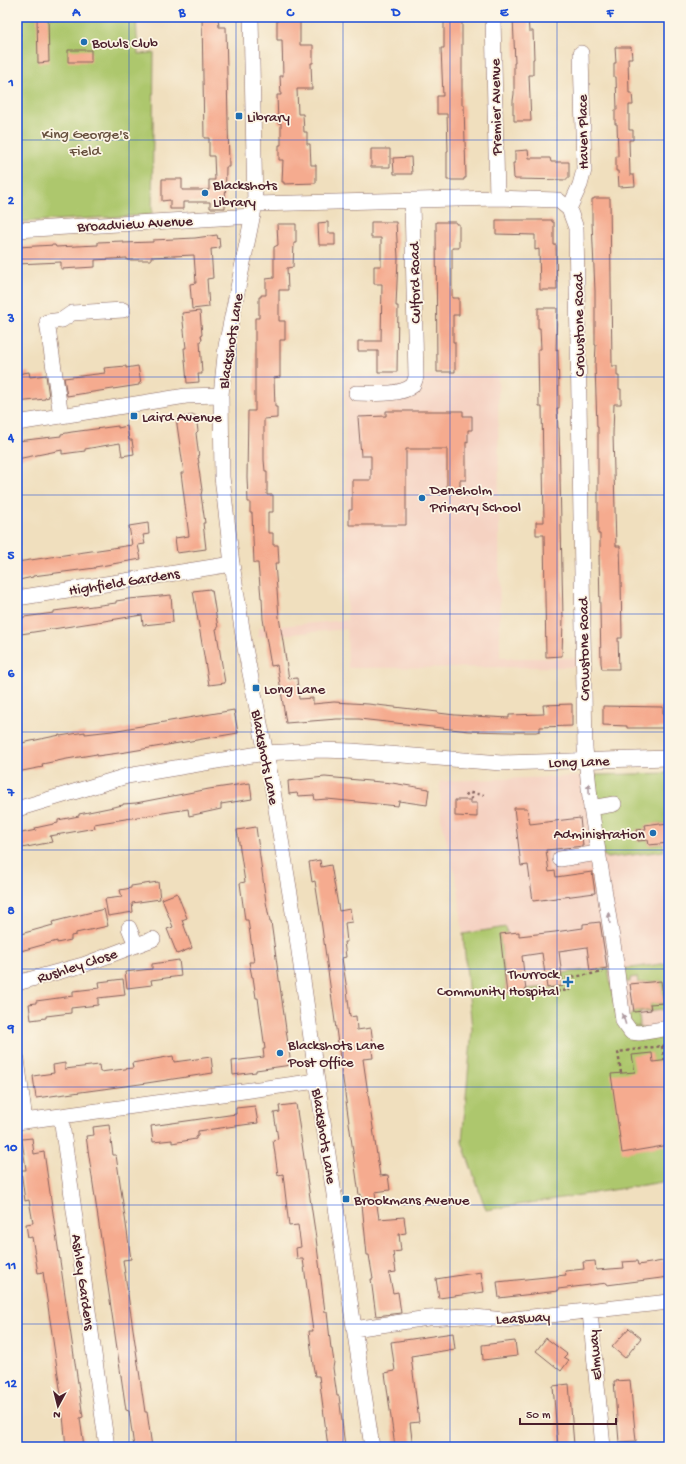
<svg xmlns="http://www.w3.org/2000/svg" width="686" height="1464" font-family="'Gochi Hand',sans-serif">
  <rect width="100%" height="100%" fill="#fcf5e5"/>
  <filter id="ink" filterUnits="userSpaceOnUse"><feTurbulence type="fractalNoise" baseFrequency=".025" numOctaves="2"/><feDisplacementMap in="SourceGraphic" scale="8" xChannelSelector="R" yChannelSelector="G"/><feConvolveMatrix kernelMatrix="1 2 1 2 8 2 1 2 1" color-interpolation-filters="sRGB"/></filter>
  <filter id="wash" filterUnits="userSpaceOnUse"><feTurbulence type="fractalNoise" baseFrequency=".012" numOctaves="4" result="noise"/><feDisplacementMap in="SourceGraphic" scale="16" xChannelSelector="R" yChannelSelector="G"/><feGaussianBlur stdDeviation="0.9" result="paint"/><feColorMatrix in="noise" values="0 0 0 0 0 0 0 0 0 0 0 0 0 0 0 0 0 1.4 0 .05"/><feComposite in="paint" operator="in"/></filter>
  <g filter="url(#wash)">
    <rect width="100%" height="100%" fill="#f0dfbe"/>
    <path fill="#f5d2c2" d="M498 375 500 658H576V667L348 668 347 629 258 637V628L347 620 345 376Z
      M669 773V1181L486 1210 462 1142 472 1029 458 887 441 818 440 781Z"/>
    <path fill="#adc76d" stroke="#7c734c" d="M17 17H136L138 54 154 53 152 215 17 222Z
      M669 773V824L660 825V823L645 826 646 829 636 830 638 841 648 840 649 845 663 844 664 851 608 858 603 855 593 778 597 775Z
      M506 927 507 933 500 935 507 994 526 991V989L563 986 562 973 608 968 618 1023 669 1033V1181L486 1210 462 1142 472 1029 463 934Z
      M669 963V1009L639 1013 640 1026 633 1027 627 1018 634 1012 651 1010 650 1004 664 1003 661 981 638 983 637 977 630 978V982H624L622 969Z"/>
    <g id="blocks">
      <path fill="#f5ab8f" d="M37 17H48L49 62 38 63Z
        M202 17H218L219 27H226L229 167H226L225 208H210V202H183V209H170V200L162 201V179H182V190H209V180H215L214 156H209V138H204Z
        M277 17H300V45H313V63H311L312 89H297L298 114H303L304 132H307V144H310L311 165H316V183L284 184V182H282L283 160H279V145H281V123H278L277 95H281L280 76H283L282 40H277Z
        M513 17H528L529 31H533L534 59H533V75H529L531 121H514V114H513V101L514 94V63H515Z
        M462 18V105H464L466 178H464V180H447V151H448L447 114H437V96H443L441 48H444V19Z
        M615 47H631L632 58H628L629 93H632L633 105H629V130H633V140H629L630 175H634L635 186 619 187 618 171H616V156L618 157V150L617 124H615V110H617L616 77H614V63H616Z
        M68 50H91V62H68Z
        M371 149H390V167H371Z
        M528 150 529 158H550L551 162H569V178H567V180L515 179 514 178 513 163H515V151Z
        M411 157 412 174H394L393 158Z
        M594 198H610L612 366H617V376H619V389H621V404H614L613 434 616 546H620L621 579 622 638H618L619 669H602L601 663 599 555H600V534H598V427H597L595 365 596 345H595V291L592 222V199H594Z
        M496 220H552V222H554V245H556L557 290H540L539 249 535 250V235L496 234Z
        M328 222V233H335V245H319L318 223Z
        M371 222H396L398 258 396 306H398L397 372H378V351H358V341H381L382 284H374V266H381V238H371Z
        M436 222H456V224H459V248H452V298H459V315H453V342H455V372H437Z
        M277 224H296V243H294L293 267 287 268 288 290H279V321H285V340H280V377L274 378 275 407H277V418L264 419V460L265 471H267V495H273V512H268V533H273V545H278L279 563H275L279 617 289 679 297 678 299 699 313 698V704L334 702 368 704 438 712V713L455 715 509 718V715L544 714 543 705 572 704V726L540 727V731L536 732H513L469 731 359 719H337L286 723 277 665 271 666 263 619 262 598H261L258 563H254L252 513H250V502H248L247 477 248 411H255V318H259V297H261V295H266V279L274 278V247L278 245Z
        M217 235 218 239 219 238 220 248 211 249 213 278 207 279 209 307 192 309 190 284 196 283 194 255 151 257V260H127V258L95 260V267L61 269V262L17 264V247L55 245 56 247 98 245V242L123 241V243L153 242V240L195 238Z
        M538 308H557L556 350 558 349 559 395V408H557L558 428H559L563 618 562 656 546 657 544 535H536V522H544L542 407H539L538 349H541L540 328H538Z
        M200 311 202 335H201L202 340 200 341 202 374H198L199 382 187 383 184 348H186L182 313Z
        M126 366V368L138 366 141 383H139V385L67 396 64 378 105 373 104 368Z
        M29 372 30 377 46 375 49 397 45 398V399L17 402V374Z
        M386 411H463V416H472V430H468V443L466 442V480H460V491H447V449H406V525H349V510H352V480H371V456H361L358 417 386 416Z
        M194 415 196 416 198 431 196 433 199 458H198L199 463H198L202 490 201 495 205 523H203L206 549 177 553 175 538 189 536 181 473H184L176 418Z
        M118 426V428L127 426 129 440H132L134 454 122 456 120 443 85 449V451L62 454V450L17 459V441L61 436V434L72 432Z
        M148 523 149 534 143 535 145 544 138 545 141 559 95 567V568L33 576V577L19 580V578H17V562L132 545 129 526Z
        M210 589V590H212L218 628 216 629 218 640 225 683 209 685 193 591Z
        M171 595 173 622 143 625 142 615 21 634 19 619 24 617 54 613V611L116 603V601L129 599Z
        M603 706 663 707V714H669V728H627V726L603 725Z
        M234 710 238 733 126 752 97 756V754L67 759 42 764 43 767 17 772V744L60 735V736L85 732V734L112 731Z
        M325 777 392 783 429 789 427 805 399 801 398 806 327 799 315 800 314 795 298 796 297 793 289 794 288 781Z
        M250 783 252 799 221 804V809L189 816 188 809 94 824 95 828 50 836 52 842 17 849V834L36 830 35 828 58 823V820L79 816V814L123 805V804L136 803 209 789Z
        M455 800H470V803H477V817L455 816Z
        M514 808H527L530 824 580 818 583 846 546 850 549 872 555 871 556 877 592 872 595 893 533 901 528 865 521 866Z
        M660 823V825L669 824V843L649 845 648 840 638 841 636 830 646 829 645 825Z
        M256 827 266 902 270 922H271L291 1065 256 1070V1072L233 1075 232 1061 264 1057 263 1049H265L258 998H256L253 977H252L249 962H254L248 920H245L240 883 245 882 237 830Z
        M320 860 321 867 331 865 339 911 350 909 352 922 345 923 347 942H344L346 957 342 958 347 990 350 1017 356 1016 357 1030 371 1028 373 1043H371L373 1058 363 1059 380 1176 388 1175 390 1190 375 1192 379 1219 404 1217 406 1233 399 1234 401 1251 393 1252 396 1272 389 1273 393 1293 398 1292 401 1313 376 1316 371 1279H373L369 1255H367L361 1194 359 1195 320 913 315 881 312 882 309 862Z
        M158 882 160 899 132 903 133 912 108 916 105 899 122 897 120 890 131 888V886Z
        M177 893 187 918 182 920 192 948 177 954 167 929 173 927 162 899Z
        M104 909 108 926 76 933V935L71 936V940L57 943V941L17 952V935L53 925 52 922Z
        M600 922 607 968 590 971 587 947 559 951 563 986 547 988 542 953 522 956 526 991 507 994 500 934 519 932V936L555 932 583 928V924Z
        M179 960 181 976 151 980 152 985 127 988 125 972 152 969V964Z
        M123 979 125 995 98 998V1005L71 1008V1013L46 1016V1018L31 1020 29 1004 36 1003V1001L73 996V991L100 988 99 982Z
        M661 981 664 1003 650 1004 651 1010 634 1012 630 984Z
        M652 1053 653 1062 669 1060V1145L622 1153 611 1074 635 1072 632 1055Z
        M173 1056 174 1062 211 1057 213 1073 140 1084 36 1098 33 1076 54 1073 53 1065 65 1063V1069L99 1065 100 1072 133 1068 132 1063Z
        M296 1104 316 1238 325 1312H327L331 1349H332L334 1362 333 1368 337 1396H339L340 1404 345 1447H328L319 1376H315L313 1365 309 1331H313L303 1259H297L296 1248 301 1247 298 1225 289 1226 283 1174 278 1175 273 1140 278 1139 274 1113 280 1112 279 1106Z
        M255 1106 258 1123 198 1131V1136L196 1137V1139L172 1143V1140L153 1142 151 1126 236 1114V1108Z
        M109 1125 113 1155H116L131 1259 123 1260 145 1412H147L152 1447H134L129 1411 126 1410 86 1136 94 1135 93 1127Z
        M32 1138 34 1154 44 1152 83 1417 80 1418 84 1447H66L61 1395 43 1272 38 1273 32 1237 28 1238 26 1224 33 1223 29 1200 25 1201 21 1170H26L22 1139Z
        M669 1260V1277L607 1285V1283L558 1289V1291L499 1298 497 1282 566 1275 565 1271 584 1269 583 1262 595 1261 596 1270 624 1268 623 1262 637 1261 638 1265Z
        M481 1272 484 1292 439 1298 436 1279Z
        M629 1328 641 1338 625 1358 612 1347Z
        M453 1333 455 1349 411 1356 419 1422 410 1423 413 1447H395L385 1373 395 1371 391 1342Z
        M546 1338 567 1354 564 1357 569 1360 561 1371 536 1351Z
        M515 1341 517 1356 483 1360 482 1345Z
        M630 1380 636 1441 619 1442 614 1381Z
        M569 1384 574 1445 558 1446 553 1386Z"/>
    </g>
  </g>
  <g filter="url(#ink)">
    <use href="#blocks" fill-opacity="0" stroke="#84625e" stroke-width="1"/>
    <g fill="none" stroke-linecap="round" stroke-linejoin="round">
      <defs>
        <path id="minor" d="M251 17 255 204 226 346 221 395 222 477 232 564 245 648 271 779 296 930 317 1081 372 1447
          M493 17 497 198
          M255 204 497 198 558 200 569 209 576 228 585 748 591 808 615 956 623 1021 631 1032 639 1033 669 1028
          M569 209 580 185 584 170 581 53
          M17 230 253 216
          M356 393C371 393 400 396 412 386 414 384 415 380 416 377L412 201
          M61 416 47 322 62 320 72 313 123 310
          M17 423 186 396 221 395
          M17 598 232 564
          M591 808 614 804
          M17 809 127 776 265 753 321 750 352 751 501 763 669 758
          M560 859 598 853
          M129 928 136 945
          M17 983 83 965 153 939
          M17 1059 25 1121
          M61 1117 107 1447
          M17 1122 317 1081
          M590 1312 603 1447
          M354 1329 428 1318 465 1316 504 1320 669 1302"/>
      </defs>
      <use href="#minor" stroke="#84625e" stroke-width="16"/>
      <path stroke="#84625e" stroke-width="2.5" stroke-dasharray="3 3" stroke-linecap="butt" d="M17 216 20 17
        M465 795 471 793 484 795
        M470 799 472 798 471 793
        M519 992V996L569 990 567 978 603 972
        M662 1046 665 1061
        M621 1073 618 1052 669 1045"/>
      <use href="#minor" stroke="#fff" stroke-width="15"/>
    </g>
    <defs><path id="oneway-solid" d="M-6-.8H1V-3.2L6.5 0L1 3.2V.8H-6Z"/></defs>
    <g fill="#ae9aa0">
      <use href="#oneway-solid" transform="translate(589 789) rotate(-92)"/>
      <use href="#oneway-solid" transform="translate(609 918) rotate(-99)"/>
      <use href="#oneway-solid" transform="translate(624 1019) rotate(-107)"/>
    </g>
  </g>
  <path fill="none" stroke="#1d4ed8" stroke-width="1" stroke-opacity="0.55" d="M129 17V1447M236 17V1447M343 17V1447M450 17V1447M557 17V1447M17 140H669M17 259H669M17 377H669M17 495H669M17 614H669M17 732H669M17 850H669M17 969H669M17 1087H669M17 1205H669M17 1324H669"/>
  <g fill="#1f6fb2" stroke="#fcf5e5" stroke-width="1.5">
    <circle cx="84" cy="42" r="4"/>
    <rect x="235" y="112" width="8" height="8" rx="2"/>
    <circle cx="205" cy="193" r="4"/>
    <rect x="130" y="412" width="8" height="8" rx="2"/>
    <circle cx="422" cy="498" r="4"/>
    <rect x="252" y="684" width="8" height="8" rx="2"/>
    <circle cx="653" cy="833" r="4"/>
    <path d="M566 976h4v4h4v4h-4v4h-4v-4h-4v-4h4z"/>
    <circle cx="280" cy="1053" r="4"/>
    <rect x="342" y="1195" width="8" height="8" rx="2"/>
  </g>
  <g text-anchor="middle" stroke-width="3.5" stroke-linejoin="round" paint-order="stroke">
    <g font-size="15" fill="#4a1f2b" stroke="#fcf5e5" text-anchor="start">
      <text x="92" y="47">Bowls Club</text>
      <text x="247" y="121">Library</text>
      <text x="213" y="189">Blackshots<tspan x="213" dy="17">Library</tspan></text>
      <text x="142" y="421">Laird Avenue</text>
      <text x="430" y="494">Deneholm<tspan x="430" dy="17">Primary School</tspan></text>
      <text x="264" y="693">Long Lane</text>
      <text x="645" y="838" text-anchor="end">Administration</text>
      <text x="559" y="978" text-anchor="end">Thurrock<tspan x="559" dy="17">Community Hospital</tspan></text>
      <text x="288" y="1049">Blackshots Lane<tspan x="288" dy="17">Post Office</tspan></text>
      <text x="354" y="1204">Brookmans Avenue</text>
    </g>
    <g font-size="15" fill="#4a1f2b" stroke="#fcf5e5">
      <text transform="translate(495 107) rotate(-91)" y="5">Premier Avenue</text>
      <text transform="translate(582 132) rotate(-91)" y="5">Haven Place</text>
      <text transform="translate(135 223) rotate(-3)" y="5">Broadview Avenue</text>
      <text transform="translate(414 283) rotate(-91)" y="5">Culford Road</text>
      <text transform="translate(578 325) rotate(-91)" y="5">Crowstone Road</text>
      <text transform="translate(230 341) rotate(-81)" y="5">Blackshots Lane</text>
      <text transform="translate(124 581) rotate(-9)" y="5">Highfield Gardens</text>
      <text transform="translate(583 649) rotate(-91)" y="5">Crowstone Road</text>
      <text transform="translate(266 757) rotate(79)" y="5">Blackshots Lane</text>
      <text transform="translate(579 761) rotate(-2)" y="5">Long Lane</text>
      <text transform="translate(77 965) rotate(-18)" y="5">Rushley Close</text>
      <text transform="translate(325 1136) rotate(81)" y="5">Blackshots Lane</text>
      <text transform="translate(84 1282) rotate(82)" y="5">Ashley Gardens</text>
      <text transform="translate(523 1317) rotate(-3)" y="5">Leasway</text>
      <text transform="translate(594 1355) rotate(-95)" y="5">Elmway</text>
    </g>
    <g font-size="15" fill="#68513f" stroke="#fcf5e5">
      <text x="85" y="138">King George's<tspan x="85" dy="17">Field</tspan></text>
    </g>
  </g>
  <rect width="686" height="1464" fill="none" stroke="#fcf5e5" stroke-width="44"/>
  <g transform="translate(58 1406) rotate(187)" stroke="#fcf5e5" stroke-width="3" paint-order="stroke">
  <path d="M0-3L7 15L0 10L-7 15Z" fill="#4a1f2b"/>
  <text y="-6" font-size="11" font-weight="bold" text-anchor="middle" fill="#4a1f2b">N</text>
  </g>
  <path d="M520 1418v6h96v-6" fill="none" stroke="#4a1f2b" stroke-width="2"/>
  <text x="526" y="1418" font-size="12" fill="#4a1f2b" stroke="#fcf5e5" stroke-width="3" paint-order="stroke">50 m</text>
  <rect x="22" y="22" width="642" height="1420" fill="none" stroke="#1d4ed8" stroke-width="1.5"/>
  <g font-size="13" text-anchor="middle" font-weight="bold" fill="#1d4ed8">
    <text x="76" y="16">A</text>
    <text x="182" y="16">B</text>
    <text x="290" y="16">C</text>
    <text x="396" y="16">D</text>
    <text x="504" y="16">E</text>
    <text x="610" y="16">F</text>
    <text x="11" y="86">1</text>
    <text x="11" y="204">2</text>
    <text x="11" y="322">3</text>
    <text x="11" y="441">4</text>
    <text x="11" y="559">5</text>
    <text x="11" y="677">6</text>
    <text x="11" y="796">7</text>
    <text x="11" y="914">8</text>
    <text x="11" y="1032">9</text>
    <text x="11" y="1151">10</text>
    <text x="11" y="1269">11</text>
    <text x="11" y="1387">12</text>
  </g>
</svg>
